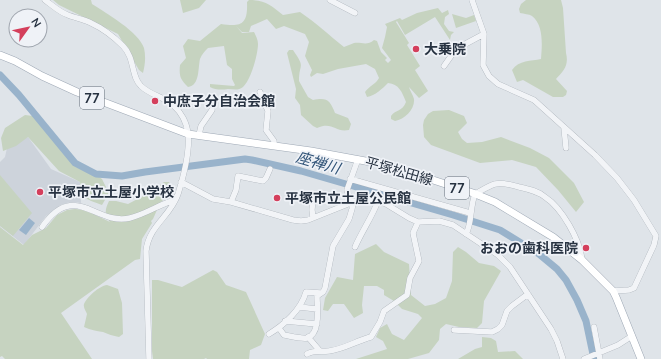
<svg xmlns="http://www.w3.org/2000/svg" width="661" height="359" font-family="Mulish,'Noto Sans JP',sans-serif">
  <rect width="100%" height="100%" fill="#dfe4e9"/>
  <path fill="#cdd3db" d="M28 137 51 169 80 182 81 203 74 202 66 203 57 208 46 216 24 245 0 226V162L5 157 7 148Z"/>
  <path fill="#c6d3c0" d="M53 0H91L92 4C106 13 139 32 144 48 146 57 145 65 143 73L139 70 118 34 59 5Z
    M180 0H206L199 8 183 13Z
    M249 0C265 0 271 5 283 15L300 12C315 22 329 35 344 47 347 46 351 44 354 43 362 42 367 46 374 40L377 41 381 52 387 58 385 60 388 63 391 60 382 48 385 37 387 27 385 24 400 18 402 20 417 13 438 8 442 13 448 10 449 14 445 17 444 24 449 31 454 32 451 35 450 40 435 17 405 35 397 21 396 22 409 43 407 45 420 66 415 70 428 91 419 98 409 87C410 91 413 95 414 99 415 109 405 119 395 121L391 119V116C396 109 402 112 406 102 402 92 399 84 388 83 383 88 375 96 367 97L365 92C369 86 376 84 379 78L375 69 366 64 338 69 323 74 317 73 311 77 310 75 312 70 305 56 309 42 305 34 284 26 276 29 267 19 251 26 249 32H242L236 26 242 33 254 32C256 36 258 40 258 44 258 54 251 80 243 87 238 91 233 89 228 89 222 90 215 90 210 87V84L234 86 235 85 232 79V69L227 65 224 46 208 48C205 51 202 54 200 59 198 67 200 86 188 87 180 79 179 76 180 65L186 58 183 46 188 39 200 41 221 24C241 27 248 25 247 2Z
    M526 0H561L563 8 566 53C569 65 564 71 556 79L567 91 566 95 563 97H553L523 80 517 82 512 70C519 60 531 61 541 59 542 46 544 25 532 16 529 14 524 14 520 13L519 9 521 4Z
    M452 14 466 18 474 15 476 21 456 28Z
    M289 50H293C306 69 299 62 299 81L308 97 313 100C327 97 330 100 335 113L348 118 351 124 349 130C335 133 333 121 317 128L313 126 301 115 300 105 295 98 296 89 287 53Z
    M449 110 464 116 467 123 458 132 462 139 467 143 482 142 501 137 530 148 549 158 574 183 584 202 576 212 558 190 536 167 512 160 480 163 431 145 424 137 423 125 424 120 428 114 433 111Z
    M25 115 33 116 48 130 72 158 102 179 109 193 102 205C87 199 82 200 80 182L59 171 28 137 16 146 3 151 1 138 5 128Z
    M0 175 32 213 13 236 0 226Z
    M164 182H169L172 187V191L160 203 153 219 151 221 152 223 142 239 140 259 135 260 61 313 92 359H5L2 356 0 357V227L23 245 32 235 46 228 57 215 67 210 75 209 85 210 110 222C104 215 105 209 109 201H116L128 204 147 194Z
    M376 244 384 252 409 264 411 295 425 306 435 304 446 298 452 281 453 252 458 247 466 252 479 263 494 266 501 271 484 301 482 323 477 328 459 327 446 324 440 329 439 340 429 353 408 359H356L387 349 383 341 376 337 380 328 387 324 392 334 404 340 422 318 418 314 402 309 394 301 384 295V290L377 286H364L362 305 363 313 354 318 344 304H333L328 311 323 310 325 298 337 277 353 280 355 254Z
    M213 270 217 272 226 285 246 292 265 334 261 345 250 350 249 359H207L206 358 204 359H153L152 351V280H158L182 287Z
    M107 285 118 289 122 303 123 334 119 337C113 336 108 334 103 332 96 331 91 330 84 327L87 314C86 311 83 308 84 304 87 297 99 286 107 285Z
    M482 337 491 338 496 341 498 352 515 351 523 359H458L475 349 482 347Z"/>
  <path fill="#99b3cb" d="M29 218 35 223 26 235 19 230Z"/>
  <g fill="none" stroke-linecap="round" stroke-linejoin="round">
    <path stroke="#99b3cb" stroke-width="7" d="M0 75 19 95 75 163 96 174 122 176 145 172 245 159 252 160 301 171 453 215 500 230 539 254 557 269 566 280 577 300 586 321 594 359"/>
    <defs>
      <path id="minor" d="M45 0C52 5 59 12 68 15 75 18 83 19 91 23 102 28 114 37 123 46 135 58 131 77 141 86 150 95 164 97 173 105 181 112 187 123 188 134 190 151 183 178 178 194 171 216 149 225 146 251L149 359
        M330 0 355 13
        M472 0 484 34 483 65 489 76 498 84 534 100 595 155 617 178 634 200 656 236 654 245 634 288 629 290 613 291
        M444 66 456 49 484 34
        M260 92 268 111 266 130 274 141V145
        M564 128 566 148
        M199 135 201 126 212 110
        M350 179 470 213
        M181 182 213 199 231 202 293 220 301 221 308 220 353 202 365 200 378 201 386 204 409 218 418 222 439 221 453 225 498 255 510 267 551 329 557 341 563 359
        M313 197 312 210 313 218
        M231 202 236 190 238 176 263 181 266 178 270 169
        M42 227C75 180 95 226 130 218 146 214 160 204 175 200
        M466 234C472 224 470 206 475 194 481 191 488 186 495 184 503 182 511 185 519 187 528 189 538 191 545 197 562 208 580 240 582 260
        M355 247C362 231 372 217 378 201
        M299 307 317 309
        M285 321 317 324
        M594 327 600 359
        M279 328 284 335C290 336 301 339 307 338 321 334 317 307 317 296L323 292 325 288 333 246 349 219 352 209 353 202 350 200 347 190 358 159
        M454 330 492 332 498 329 502 325 507 311 512 306 528 294
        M269 334C284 325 301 310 306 292L321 293
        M308 337 319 350
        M307 354C314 350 321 352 329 351 344 349 356 341 371 337L380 322 384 311 407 295 410 278 419 261 413 233 418 222
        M584 359 618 345 632 336"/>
      <path id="major" d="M0 55 15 61 42 76 77 92 188 134 311 151 387 165 473 193 495 202 553 237 582 260 613 291 616 297 641 359"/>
    </defs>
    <use href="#minor" stroke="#a4abb3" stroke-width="6"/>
    <use href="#major" stroke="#9ea8b5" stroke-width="8"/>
    <use href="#minor" stroke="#f2f4f7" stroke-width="5.5"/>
    <use href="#major" stroke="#fff" stroke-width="7"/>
  </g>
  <g fill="#d43f5c" stroke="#eff2f7" stroke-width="1.5">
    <circle cx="416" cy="49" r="4"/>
    <circle cx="155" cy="101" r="4"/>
    <circle cx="40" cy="192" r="4"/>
    <circle cx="277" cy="198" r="4"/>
    <circle cx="586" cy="248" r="4"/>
  </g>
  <g text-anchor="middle" stroke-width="3.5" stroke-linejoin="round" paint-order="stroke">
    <g fill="#eff2f7" stroke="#636c78" stroke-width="1">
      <rect x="80" y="87" width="24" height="22" rx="3"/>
      <rect x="445" y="177" width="24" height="22" rx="3"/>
    </g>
    <g font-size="13" font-weight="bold" fill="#273241">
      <text x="92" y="103">77</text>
      <text x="457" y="193">77</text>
    </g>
    <g font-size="14" font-weight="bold" fill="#273241" stroke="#eff2f7" text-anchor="start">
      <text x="424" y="54">大乗院</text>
      <text x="163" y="106">中庶子分自治会館</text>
      <text x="48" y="197">平塚市立土屋小学校</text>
      <text x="285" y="203">平塚市立土屋公民館</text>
      <text x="578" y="253" text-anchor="end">おおの歯科医院</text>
    </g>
    <g font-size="14" fill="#273241" stroke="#eff2f7">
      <text transform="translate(399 171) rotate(16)" y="5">平塚松田線</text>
    </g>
    <g font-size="15" font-style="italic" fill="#305377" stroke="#eff2f7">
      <text transform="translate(318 163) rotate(16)" y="5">座禅川</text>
    </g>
  </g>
  <g transform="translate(28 28) rotate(57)"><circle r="19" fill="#eff2f7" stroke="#9fa5ae"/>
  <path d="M0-3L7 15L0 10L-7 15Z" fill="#d43f5c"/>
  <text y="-6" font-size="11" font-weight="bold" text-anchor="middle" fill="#273241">N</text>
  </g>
</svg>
